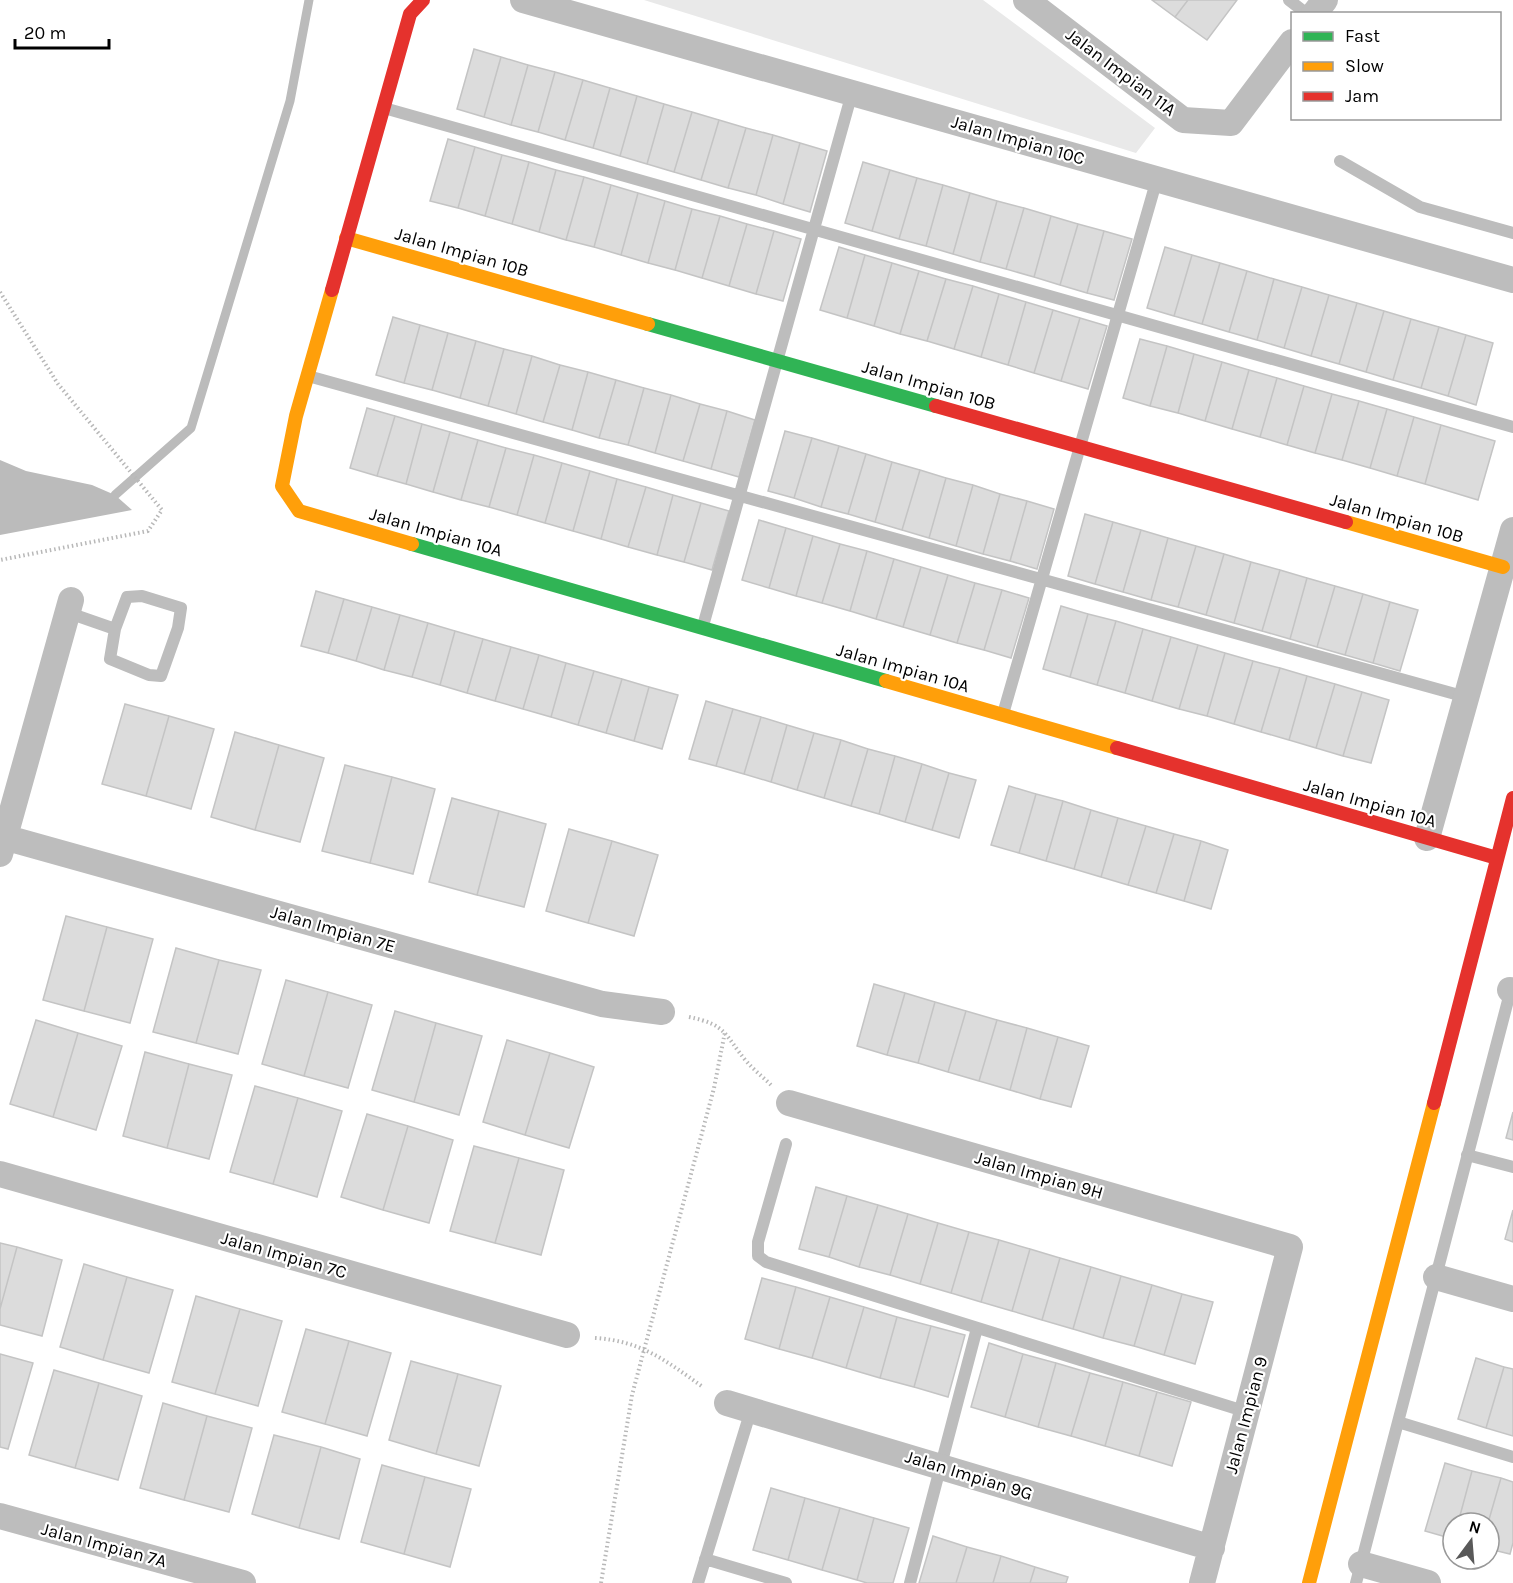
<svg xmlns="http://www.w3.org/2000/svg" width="1513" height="1583" font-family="Karla,sans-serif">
  <rect width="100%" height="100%" fill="#fff"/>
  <path fill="#e9e9e9" d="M644 0H983L1155 128 1136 153Z"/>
  <path fill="#bbb" d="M0 460 26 471 92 485 115 495 132 510 0 535Z"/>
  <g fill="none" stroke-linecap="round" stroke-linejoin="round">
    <path stroke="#bbb" stroke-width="9" d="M115 495 191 428 290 101 309 0"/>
  </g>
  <path fill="#dcdcdc" stroke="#c4c4c4" stroke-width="1.5" d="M1152 0H1188L1175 17Z
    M1188 0H1237L1207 40 1175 17Z
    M474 49 501 57 484 117 457 109Z
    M501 57 528 65 511 125 484 117Z
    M528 65 555 72 538 132 511 125Z
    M555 72 583 80 565 140 538 132Z
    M583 80 610 88 593 148 565 140Z
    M610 88 637 96 620 156 593 148Z
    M637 96 664 104 647 164 620 156Z
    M664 104 692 112 674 172 647 164Z
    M692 112 719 120 701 180 674 172Z
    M719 120 746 128 728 188 701 180Z
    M746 128 773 135 756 195 728 188Z
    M773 135 800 143 783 204 756 195Z
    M448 139 475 147 458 208 430 201Z
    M800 143 827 151 810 212 783 204Z
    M475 147 502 155 485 216 458 208Z
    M502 155 529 162 512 224 485 216Z
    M529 162 556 170 539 232 512 224Z
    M863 162 890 170 872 231 845 223Z
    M556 170 584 177 566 240 539 232Z
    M890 170 917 178 899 239 872 231Z
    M584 177 611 185 594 247 566 240Z
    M917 178 943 185 926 246 899 239Z
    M611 185 638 193 621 255 594 247Z
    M943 185 970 193 953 254 926 246Z
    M638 193 665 201 648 263 621 255Z
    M970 193 997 201 980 262 953 254Z
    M665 201 692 209 675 270 648 263Z
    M997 201 1024 208 1006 269 980 262Z
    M1024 208 1051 216 1034 277 1006 269Z
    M692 209 720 216 702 278 675 270Z
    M720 216 747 224 729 286 702 278Z
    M1051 216 1078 224 1060 285 1034 277Z
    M747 224 774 231 756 294 729 286Z
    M1078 224 1104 231 1087 293 1060 285Z
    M774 231 801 239 783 301 756 294Z
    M1104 231 1132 239 1114 300 1087 293Z
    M839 247 865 255 847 318 820 310Z
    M1165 247 1192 255 1174 316 1147 308Z
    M865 255 892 263 874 326 847 318Z
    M1192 255 1220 263 1202 324 1174 316Z
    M892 263 919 271 900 334 874 326Z
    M1220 263 1247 271 1229 332 1202 324Z
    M919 271 946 279 927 341 900 334Z
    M1247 271 1274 279 1257 340 1229 332Z
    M946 279 973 286 954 349 927 341Z
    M1274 279 1302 287 1284 348 1257 340Z
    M973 286 999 294 981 357 954 349Z
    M1302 287 1329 295 1311 356 1284 348Z
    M999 294 1026 302 1008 365 981 357Z
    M1329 295 1357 303 1339 364 1311 356Z
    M1026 302 1053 310 1034 373 1008 365Z
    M1357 303 1384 311 1366 372 1339 364Z
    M1053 310 1080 318 1061 381 1034 373Z
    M1384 311 1411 319 1393 380 1366 372Z
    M393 317 420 325 404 383 376 375Z
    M1080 318 1107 326 1088 389 1061 381Z
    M1411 319 1439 327 1421 388 1393 380Z
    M420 325 448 333 432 390 404 383Z
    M1439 327 1466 335 1448 396 1421 388Z
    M448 333 476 341 460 398 432 390Z
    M1466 335 1493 343 1476 405 1448 396Z
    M1140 339 1167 346 1150 406 1123 398Z
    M476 341 504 349 488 406 460 398Z
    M1167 346 1194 354 1178 413 1150 406Z
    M504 349 532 356 516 414 488 406Z
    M1194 354 1222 362 1205 421 1178 413Z
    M532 356 560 365 543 422 516 414Z
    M1222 362 1249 370 1232 429 1205 421Z
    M560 365 588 372 572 430 543 422Z
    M1249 370 1277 378 1260 437 1232 429Z
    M588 372 616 380 599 438 572 430Z
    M1277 378 1304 386 1287 445 1260 437Z
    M616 380 644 388 628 445 599 438Z
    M1304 386 1332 394 1315 453 1287 445Z
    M644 388 671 395 655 453 628 445Z
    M1332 394 1359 401 1342 460 1315 453Z
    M671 395 700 404 683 461 655 453Z
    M1359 401 1387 409 1370 468 1342 460Z
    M700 404 727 411 711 469 683 461Z
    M367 408 395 416 377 476 350 468Z
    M1387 409 1414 417 1397 476 1370 468Z
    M727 411 755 420 739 477 711 469Z
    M395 416 422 424 406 484 377 476Z
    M1414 417 1441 425 1425 484 1397 476Z
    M422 424 450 432 433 492 406 484Z
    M1441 425 1495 441 1478 500 1425 484Z
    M785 431 812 438 794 498 768 491Z
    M450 432 478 440 461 500 433 492Z
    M812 438 839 446 821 507 794 498Z
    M478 440 506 448 489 507 461 500Z
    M839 446 866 454 848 514 821 507Z
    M506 448 534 455 517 515 489 507Z
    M866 454 892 462 875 522 848 514Z
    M534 455 562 463 545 523 517 515Z
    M892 462 920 470 902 530 875 522Z
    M562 463 590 471 573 531 545 523Z
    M920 470 946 478 929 538 902 530Z
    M590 471 617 479 601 539 573 531Z
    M946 478 973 485 956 546 929 538Z
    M617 479 646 487 628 547 601 539Z
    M973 485 1000 494 983 554 956 546Z
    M646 487 673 495 657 555 628 547Z
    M1000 494 1027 501 1010 561 983 554Z
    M673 495 701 503 684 562 657 555Z
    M1027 501 1054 509 1037 569 1010 561Z
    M701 503 729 511 712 570 684 562Z
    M1085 514 1113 522 1095 584 1068 576Z
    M759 520 786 528 769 588 742 580Z
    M1113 522 1141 530 1123 592 1095 584Z
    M786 528 813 536 796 596 769 588Z
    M1141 530 1168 538 1151 600 1123 592Z
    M813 536 840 544 822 603 796 596Z
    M1168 538 1196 546 1178 607 1151 600Z
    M840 544 867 551 850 611 822 603Z
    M1196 546 1224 554 1206 615 1178 607Z
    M867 551 894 559 876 619 850 611Z
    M1224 554 1251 562 1234 623 1206 615Z
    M894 559 921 567 903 627 876 619Z
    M1251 562 1280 570 1262 631 1234 623Z
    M921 567 948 575 930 635 903 627Z
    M1280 570 1307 578 1290 639 1262 631Z
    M948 575 975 583 957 643 930 635Z
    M1307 578 1335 586 1317 647 1290 639Z
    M975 583 1002 590 984 650 957 643Z
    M1335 586 1363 594 1345 655 1317 647Z
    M1002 590 1029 598 1011 658 984 650Z
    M316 591 344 599 328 653 301 646Z
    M1363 594 1390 602 1373 663 1345 655Z
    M344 599 372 607 356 661 328 653Z
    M1390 602 1418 610 1400 671 1373 663Z
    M1061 606 1088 614 1070 677 1043 669Z
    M372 607 400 615 384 670 356 661Z
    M1088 614 1116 621 1097 685 1070 677Z
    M400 615 428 623 412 677 384 670Z
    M1116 621 1143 629 1125 693 1097 685Z
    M428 623 455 631 440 685 412 677Z
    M1143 629 1171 637 1152 701 1125 693Z
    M455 631 483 639 467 693 440 685Z
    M1171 637 1198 645 1179 709 1152 701Z
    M483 639 511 647 495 701 467 693Z
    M1198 645 1225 653 1207 716 1179 709Z
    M511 647 539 655 523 709 495 701Z
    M1225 653 1253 661 1234 724 1207 716Z
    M539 655 566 663 551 717 523 709Z
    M1253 661 1280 668 1261 732 1234 724Z
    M566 663 594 671 578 725 551 717Z
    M1280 668 1307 676 1289 740 1261 732Z
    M594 671 622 679 606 733 578 725Z
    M1307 676 1335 684 1316 748 1289 740Z
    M622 679 649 687 634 741 606 733Z
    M1335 684 1362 692 1343 756 1316 748Z
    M649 687 678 695 662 749 634 741Z
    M1362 692 1389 700 1371 763 1343 756Z
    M706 701 733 709 716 766 689 759Z
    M125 704 169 716 146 796 102 784Z
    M733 709 761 717 744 774 716 766Z
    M169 716 214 729 191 809 146 796Z
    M761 717 787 725 771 782 744 774Z
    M787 725 814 733 797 790 771 782Z
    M235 732 279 745 255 830 211 817Z
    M814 733 841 740 824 798 797 790Z
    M841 740 868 749 851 806 824 798Z
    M279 745 324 758 300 842 255 830Z
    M868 749 895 756 879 814 851 806Z
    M895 756 922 764 905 822 879 814Z
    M922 764 949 773 932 830 905 822Z
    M345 765 392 777 370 863 322 851Z
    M949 773 976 780 959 838 932 830Z
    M392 777 435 789 413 874 370 863Z
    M1009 786 1036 794 1019 853 991 845Z
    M1036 794 1063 801 1046 861 1019 853Z
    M452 798 499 811 477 895 429 882Z
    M1063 801 1091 810 1074 869 1046 861Z
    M1091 810 1118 818 1101 877 1074 869Z
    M499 811 546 824 524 907 477 895Z
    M1118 818 1146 826 1128 885 1101 877Z
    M1146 826 1174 834 1156 893 1128 885Z
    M569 829 612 841 588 923 546 911Z
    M1174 834 1201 841 1184 901 1156 893Z
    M612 841 658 855 634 936 588 923Z
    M1201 841 1228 850 1211 909 1184 901Z
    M66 916 107 927 84 1011 43 1000Z
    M107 927 153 939 130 1023 84 1011Z
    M176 948 219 960 196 1043 153 1032Z
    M219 960 261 970 238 1054 196 1043Z
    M286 980 328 992 304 1076 262 1064Z
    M874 984 905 993 887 1055 857 1046Z
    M328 992 372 1005 348 1088 304 1076Z
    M905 993 935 1002 918 1063 887 1055Z
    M935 1002 966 1011 948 1072 918 1063Z
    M395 1011 436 1023 414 1102 372 1090Z
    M966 1011 997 1020 979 1081 948 1072Z
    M36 1020 78 1033 53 1117 10 1104Z
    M997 1020 1027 1028 1010 1090 979 1081Z
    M436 1023 482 1036 459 1115 414 1102Z
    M1027 1028 1058 1037 1040 1099 1010 1090Z
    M78 1033 122 1046 96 1130 53 1117Z
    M1058 1037 1089 1046 1071 1107 1040 1099Z
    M507 1040 550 1053 525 1135 483 1122Z
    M145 1052 189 1064 167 1148 123 1136Z
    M550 1053 594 1067 569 1148 525 1135Z
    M189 1064 232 1075 209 1159 167 1148Z
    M255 1086 298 1098 273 1184 230 1172Z
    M298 1098 342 1111 317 1197 273 1184Z
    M1513 1112V1140L1506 1138Z
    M367 1114 408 1126 383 1210 341 1197Z
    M408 1126 453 1140 429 1223 383 1210Z
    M474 1146 519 1158 495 1243 450 1231Z
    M519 1158 564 1170 541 1255 495 1243Z
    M816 1187 847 1196 829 1257 799 1249Z
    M847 1196 878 1205 859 1267 829 1257Z
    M878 1205 908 1214 890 1275 859 1267Z
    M1513 1210V1242L1505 1239Z
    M908 1214 938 1223 920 1284 890 1275Z
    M938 1223 969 1232 951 1293 920 1284Z
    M969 1232 999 1240 981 1302 951 1293Z
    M999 1240 1030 1249 1012 1311 981 1302Z
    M0 1243 17 1247 0 1309Z
    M17 1247 62 1260 42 1336 0 1325V1309Z
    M1030 1249 1060 1258 1042 1320 1012 1311Z
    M1060 1258 1091 1267 1073 1329 1042 1320Z
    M84 1264 127 1277 103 1360 60 1347Z
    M1091 1267 1121 1276 1103 1338 1073 1329Z
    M1121 1276 1152 1285 1134 1346 1103 1338Z
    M127 1277 173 1290 149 1373 103 1360Z
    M762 1278 796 1287 779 1349 745 1339Z
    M1152 1285 1182 1294 1164 1355 1134 1346Z
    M796 1287 830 1297 812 1358 779 1349Z
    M1182 1294 1213 1302 1195 1364 1164 1355Z
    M196 1296 240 1309 215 1394 172 1382Z
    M830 1297 864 1307 846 1368 812 1358Z
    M864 1307 897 1317 880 1378 846 1368Z
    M240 1309 282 1321 258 1406 215 1394Z
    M897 1317 931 1326 914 1387 880 1378Z
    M931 1326 965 1335 948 1397 914 1387Z
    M306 1329 349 1341 325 1424 282 1412Z
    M349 1341 391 1353 367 1436 325 1424Z
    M989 1343 1023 1354 1005 1417 971 1407Z
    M0 1354 33 1363 8 1449 0 1447Z
    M1023 1354 1056 1363 1038 1427 1005 1417Z
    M1476 1358 1504 1367 1486 1428 1458 1419Z
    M411 1361 458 1374 436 1454 389 1440Z
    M1056 1363 1090 1373 1071 1436 1038 1427Z
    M1504 1367 1513 1369V1436L1486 1428Z
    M54 1370 99 1383 75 1468 29 1455Z
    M1090 1373 1123 1382 1105 1446 1071 1436Z
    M458 1374 501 1386 479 1466 436 1454Z
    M1123 1382 1157 1392 1139 1456 1105 1446Z
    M99 1383 142 1396 118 1480 75 1468Z
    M1157 1392 1191 1402 1172 1466 1139 1456Z
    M163 1403 207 1416 184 1500 140 1488Z
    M207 1416 252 1428 229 1512 184 1500Z
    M274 1435 321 1447 299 1528 252 1514Z
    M321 1447 360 1459 339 1539 299 1528Z
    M1445 1463 1472 1471 1458 1523H1453V1539L1425 1531Z
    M382 1465 425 1477 404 1554 361 1542Z
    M1472 1471 1501 1478 1488 1523H1458Z
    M425 1477 471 1489 450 1567 404 1554Z
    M1501 1478 1513 1482V1543L1510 1554 1489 1549 1488 1523Z
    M771 1488 805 1498 788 1560 753 1550Z
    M805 1498 840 1508 822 1570 788 1560Z
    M840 1508 874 1518 857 1580 822 1570Z
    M874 1518 909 1528 893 1583H867L857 1580Z
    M933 1536 967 1547 956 1583H919Z
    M967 1547 1001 1556 993 1583H956Z
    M1001 1556 1035 1567 1030 1583H993Z
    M1035 1567 1068 1577 1066 1583H1030Z"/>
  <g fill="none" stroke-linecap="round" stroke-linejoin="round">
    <path stroke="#b8b8b8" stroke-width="4" stroke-dasharray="1.5 3" stroke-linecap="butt" d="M0 292 58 384 162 510 148 531 0 560
      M689 1017C728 1025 724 1035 747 1062 754 1070 763 1077 771 1085
      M595 1338C642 1341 666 1361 703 1387
      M601 1583 632 1395 714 1088 725 1032"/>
    <path stroke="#bdbdbd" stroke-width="12" d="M1289 0 1307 14
      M384 108 1513 427
      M1340 161 1420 207 1513 233
      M308 376 1466 697
      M69 613 115 629 127 597 142 596 181 608 178 628 161 676 149 675 110 659 115 629
      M703 626 852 93
      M1003 714 1157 179
      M786 1144 758 1242V1256L766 1262 1247 1412
      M1467 1155 1513 1167
      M1398 1422 1513 1457
      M705 1559 786 1583
      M698 1583 751 1410
      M910 1583 977 1328
      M1356 1583 1511 989"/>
    <path stroke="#bdbdbd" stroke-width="26" d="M523 0 1513 280
      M1026 0 1183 120 1231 123 1292 42
      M1314 14 1325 0
      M0 836 602 1004 662 1012
      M1427 838 1513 530
      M0 854 71 600
      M1510 990 1513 991
      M789 1103 1290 1247 1202 1583
      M0 1174 567 1335
      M1436 1277 1513 1299
      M727 1403 1212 1548
      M0 1516 243 1583
      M1361 1564 1428 1583"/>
    <path stroke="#30b455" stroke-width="14" d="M648 324 936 406
      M412 544 886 681"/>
    <path stroke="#ff9f0a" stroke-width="14" d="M346 238 648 324
      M332 290 296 416 282 486 299 511 412 544
      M1346 522 1503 567
      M886 681 1117 748
      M1309 1583 1434 1103"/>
    <path stroke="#e5322d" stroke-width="14" d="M332 290 410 14 423 0
      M936 406 1346 522
      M1117 748 1497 858
      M1434 1103 1513 798"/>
  </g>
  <g text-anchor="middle" stroke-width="4.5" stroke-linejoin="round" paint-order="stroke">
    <g font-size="18" fill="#000" stroke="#fff">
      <text transform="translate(1121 72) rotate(37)" y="6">Jalan Impian 11A</text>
      <text transform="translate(1018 140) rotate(16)" y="6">Jalan Impian 10C</text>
      <text transform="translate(462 252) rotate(16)" y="6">Jalan Impian 10B</text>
      <text transform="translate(929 385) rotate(16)" y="6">Jalan Impian 10B</text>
      <text transform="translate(1397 518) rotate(16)" y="6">Jalan Impian 10B</text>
      <text transform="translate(436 532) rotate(16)" y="6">Jalan Impian 10A</text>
      <text transform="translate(903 668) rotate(16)" y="6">Jalan Impian 10A</text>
      <text transform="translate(1370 803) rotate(16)" y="6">Jalan Impian 10A</text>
      <text transform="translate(333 929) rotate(16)" y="6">Jalan Impian 7E</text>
      <text transform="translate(1039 1175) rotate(16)" y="6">Jalan Impian 9H</text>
      <text transform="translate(284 1255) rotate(16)" y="6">Jalan Impian 7C</text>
      <text transform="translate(1246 1415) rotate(-75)" y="6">Jalan Impian 9</text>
      <text transform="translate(969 1475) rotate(17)" y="6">Jalan Impian 9G</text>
      <text transform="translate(104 1545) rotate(15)" y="6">Jalan Impian 7A</text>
    </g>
  </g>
  <rect x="1291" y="12" width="210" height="108" fill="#ffffff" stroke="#999999" stroke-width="1.5"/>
  <rect x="1303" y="32" width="30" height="9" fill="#30b455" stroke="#999999" stroke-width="1.5"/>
  <text x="1345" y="42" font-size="18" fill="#000000">Fast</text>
  <rect x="1303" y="62" width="30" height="9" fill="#ff9f0a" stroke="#999999" stroke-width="1.5"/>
  <text x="1345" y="72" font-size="18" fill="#000000">Slow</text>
  <rect x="1303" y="92" width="30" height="9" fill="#e5322d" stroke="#999999" stroke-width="1.5"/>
  <text x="1345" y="102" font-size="18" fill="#000000">Jam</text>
  <g transform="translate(1471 1541) rotate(16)"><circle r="28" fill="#ffffff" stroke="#999999" stroke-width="1.5"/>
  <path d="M0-4.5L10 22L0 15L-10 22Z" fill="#595959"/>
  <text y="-9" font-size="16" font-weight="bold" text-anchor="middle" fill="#000000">N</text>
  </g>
  <path d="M15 39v9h94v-9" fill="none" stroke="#000000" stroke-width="3"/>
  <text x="24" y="39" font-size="18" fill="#000000" stroke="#ffffff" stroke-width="4.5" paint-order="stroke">20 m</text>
</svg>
